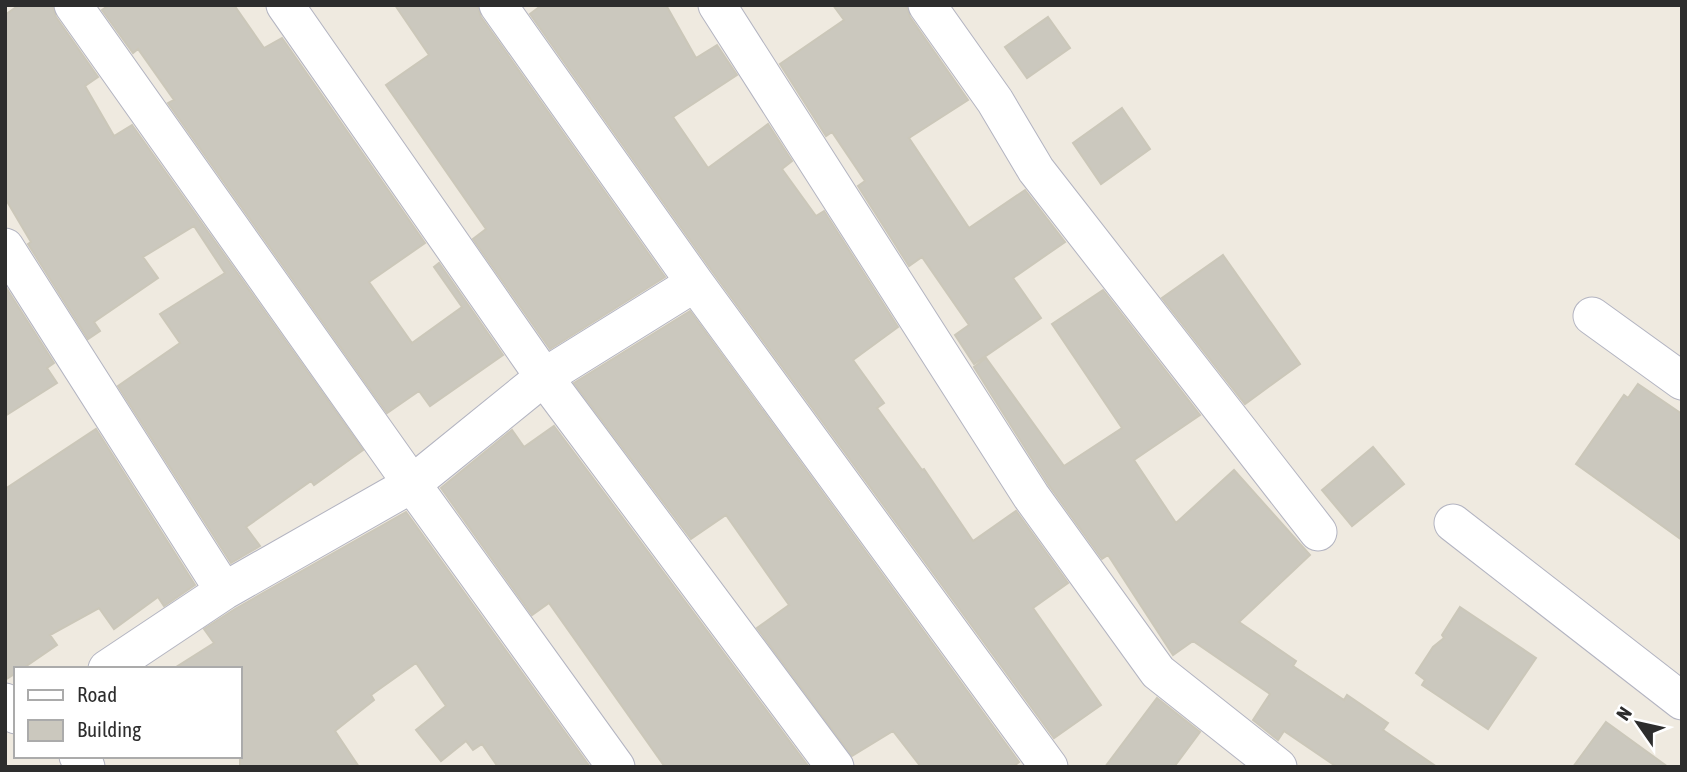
<svg xmlns="http://www.w3.org/2000/svg" width="1687" height="772" font-family="'Asap Condensed',sans-serif">
  <rect width="100%" height="100%" fill="#efeae0"/>
  <path fill="#cbc8be" stroke="#cbc7b9" stroke-width="2" d="M19 5H52L56 17 98 77 85 86 114 136 132 125 363 450 314 485 311 481 246 527 260 546 231 563 118 386 180 343 160 314 225 273 194 226 143 257 158 278 94 322 100 331 88 339 28 244 31 242 5 198V15Z
    M109 5H234L264 48 282 38 425 243 369 282 412 343 462 307 434 267 439 263 503 355 430 406 419 391 387 413 168 103 174 100 138 49 133 53 102 10Z
    M395 5H477L481 17 665 277 550 349 473 239 486 229 386 85 429 55Z
    M542 5H666L696 58 717 45 737 75 673 117 708 168 768 124 792 161 782 169 816 216 824 211 898 327 853 360 884 403 877 408 922 470 924 469 973 541 1016 511 1068 583 1033 608 1101 705 1054 738 712 271 530 14Z
    M833 5H906L910 17 968 100 909 138 969 228 1025 190 1065 242 1013 278 1041 318 974 364 955 335 969 325 922 257 909 266 858 186 865 181 832 132 826 136 780 64 844 20Z
    M1048 17 1070 48 1027 78 1005 47Z
    M1122 108 1150 149 1101 184 1073 143Z
    M1223 255 1300 364 1245 404 1162 298Z
    M5 286 54 363 47 368 57 383 5 416Z
    M1103 290 1200 415 1134 460 1176 523 1234 470 1310 555 1239 622 1296 661 1293 666 1344 700 1347 695 1388 723 1383 730 1437 767H1337L1284 731 1278 740 1253 720 1270 694 1193 641 1173 655 1108 555 1102 559 1048 484 974 367 986 358 1064 466 1122 428 1052 324Z
    M690 311 1019 762 1013 767H921L893 731 852 756 757 628 789 605 726 515 691 539 574 383Z
    M1638 384 1682 414V540L1576 464 1624 395 1628 398Z
    M554 426 808 766 807 767H665L549 603 532 615 441 488 512 430 524 447Z
    M96 429 195 585 164 606 158 597 114 629 99 608 50 635 57 645 22 669H16V673L5 680V489Z
    M1373 447 1404 484 1352 526 1322 490Z
    M406 512 590 767H498L482 744 473 750 466 741 441 761 416 730 446 706 416 663 371 695 374 700 335 731 359 767H240V669H173L214 643 204 629 235 609Z
    M1460 607 1536 658 1488 729 1422 685 1425 680 1416 673 1433 647 1444 638 1442 635Z
    M1157 698 1200 732 1174 767H1105Z
    M1606 722 1668 767H1573Z"/>
  <g fill="none" stroke-linecap="round" stroke-linejoin="round">
    <defs>
      <path id="street" d="M73 5 412 484 544 377 835 767
        M285 5 544 377 695 283 1049 767
        M498 5 695 283
        M717 5 1031 496 1158 672 1278 767
        M927 5 995 101 1036 170 1318 532
        M5 247 224 591
        M1592 316 1682 381
        M1453 523 1682 701
        M107 669 224 591 412 484 616 767
        M5 702 16 715
        M78 756 86 767"/>
    </defs>
    <use href="#street" stroke="#b3b4c1" stroke-width="39"/>
    <use href="#street" stroke="#fff" stroke-width="37"/>
  </g>
  <rect width="1687" height="772" fill="none" stroke="#2d2d2d" stroke-width="14"/>
  <rect x="14" y="667" width="228" height="91" fill="#ffffff" stroke="#ababab" stroke-width="2"/>
  <rect x="28" y="690" width="35" height="10" fill="#ffffff" stroke="#ababab" stroke-width="2"/>
  <text x="77" y="702" font-size="21" fill="#2d2d2d">Road</text>
  <rect x="28" y="720" width="35" height="21" fill="#cbc8be" stroke="#ababab" stroke-width="2"/>
  <text x="77" y="737" font-size="21" fill="#2d2d2d">Building</text>
  <g transform="translate(1638 723) rotate(304)" stroke="#ffffff" stroke-width="5" paint-order="stroke">
  <path d="M0-5L12 26L0 18L-12 26Z" fill="#2d2d2d"/>
  <text y="-10" font-size="19" font-weight="bold" text-anchor="middle" fill="#2d2d2d">N</text>
  </g>
</svg>
